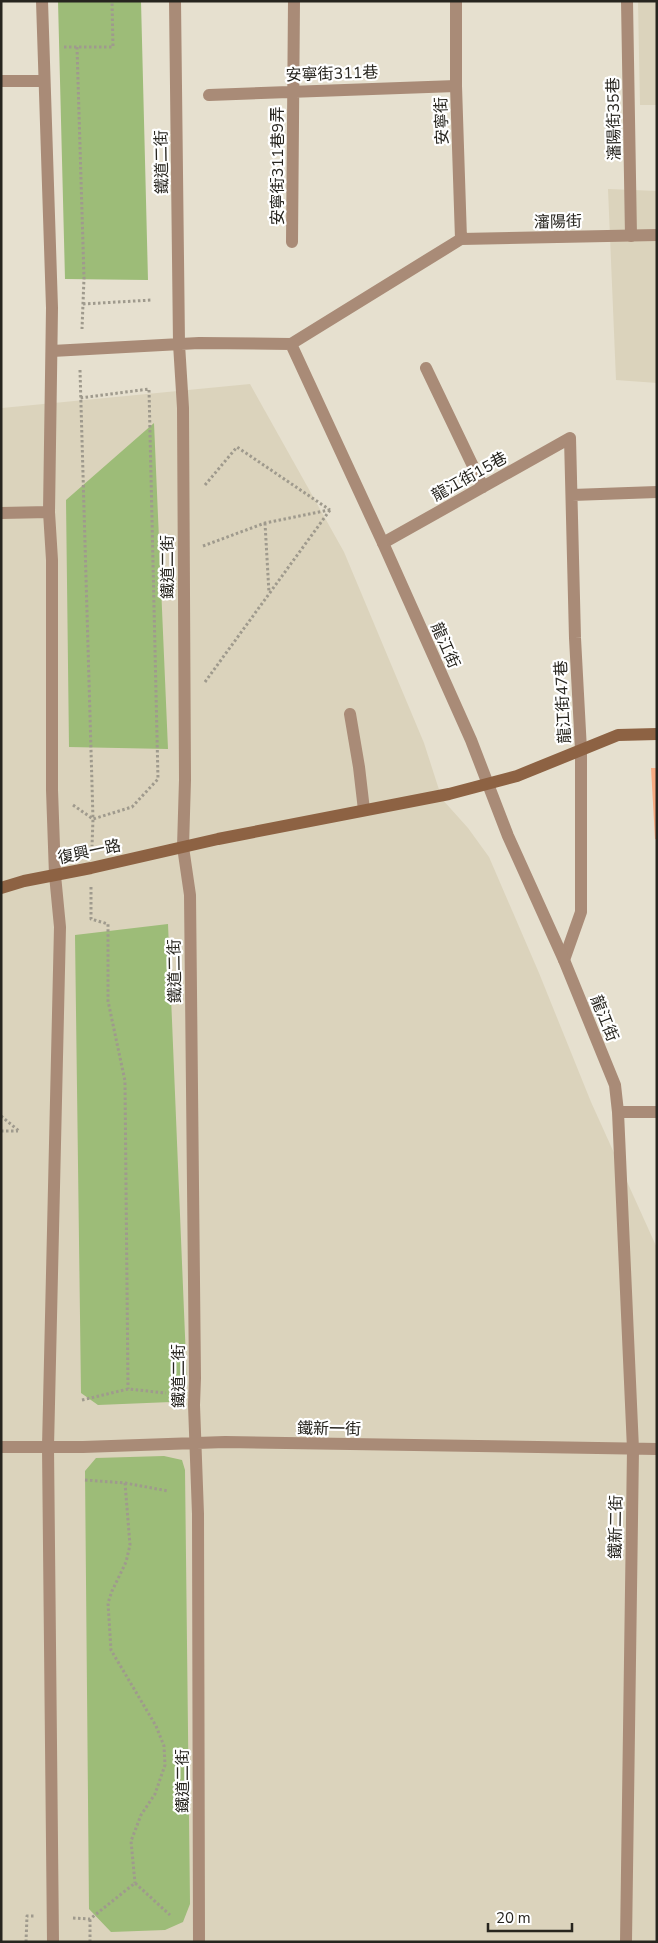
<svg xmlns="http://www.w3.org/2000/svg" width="658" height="1943" font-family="'Nunito Sans','Noto Sans TC',sans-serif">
  <rect width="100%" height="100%" fill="#e6e0cf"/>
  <path fill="#dbd3bc" d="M638 1H657V105H640Z
    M608 189 657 191V383L616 380Z
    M1 336 2 408 250 384 344 552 424 743 442 799 468 828 489 857 539 973 591 1102 657 1248 655 1942H1Z"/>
  <path fill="#9dbc78" d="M58 1H141L148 280 65 279Z
    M154 423 168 749 69 747 66 500Z
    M168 924 187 1384 171 1402 98 1405 81 1393 75 935Z
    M164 1456 182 1460 185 1470 190 1904 183 1922 165 1930 111 1932 89 1909 85 1471 96 1458Z"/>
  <path fill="#f7ab83" d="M651 768H657V839H655Z"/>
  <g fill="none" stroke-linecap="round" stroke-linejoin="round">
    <path stroke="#9f9a8d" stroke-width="3" stroke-dasharray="2.5 2.5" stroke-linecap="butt" d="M64 47H113L112 1
      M77 47 84 278 82 329
      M83 304 152 300
      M80 370 93 819 92 846
      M205 485 237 447 330 510
      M265 523 269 593
      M203 546 265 523 329 510
      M205 682 330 510
      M73 805 93 819 132 807 158 779 149 389 80 398
      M91 887V919L108 924V1001L125 1081 128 1389
      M1 1116 19 1131
      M1 1131H18
      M82 1400 128 1389 166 1393
      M85 1480 125 1483 168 1491
      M125 1483 130 1545 126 1562 112 1591 108 1603 111 1650 156 1726 164 1746 165 1765 155 1794 141 1815 131 1841 135 1883
      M73 1918 90 1919 135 1883 170 1915
      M26 1942 27 1916H34
      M90 1942V1919"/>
    <path stroke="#a98b77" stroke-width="12" d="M627 1 631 236
      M209 95 456 86
      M292 242 294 1
      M426 368 483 487
      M572 495 657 492
      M383 543 570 438 575 638 581 750V912L564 960
      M350 714 359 767 364 810"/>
    <path stroke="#a98b77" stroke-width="12" d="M42 1 52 308 49 512 52 560V790L55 875 60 927 48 1447 53 1942
      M175 1 179 344 183 408 185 780 183 847 190 895 195 1378 194 1405 198 1514 199 1942
      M456 1V86L461 239
      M1 81H44
      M461 239 291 344 383 543 471 740 508 836 564 960 615 1085 618 1112H657
      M461 239 657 235
      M52 351 199 343 291 344
      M1 513 49 512
      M618 1112 633 1449 626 1942
      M1 1447H83L225 1442 657 1449"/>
    <path stroke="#8d6243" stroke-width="12" d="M1 888 24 881 91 868 218 839 449 794 517 776 618 735 657 734"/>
  </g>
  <g text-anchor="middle" stroke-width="4.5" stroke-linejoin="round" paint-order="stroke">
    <g font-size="16" fill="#27251f" stroke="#fff">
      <text transform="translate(332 73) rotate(-2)" y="6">安寧街311巷</text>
      <text transform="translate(613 119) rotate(-91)" y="6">瀋陽街35巷</text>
      <text transform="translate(441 121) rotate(-92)" y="6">安寧街</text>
      <text transform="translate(161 162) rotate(-91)" y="6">鐵道二街</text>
      <text transform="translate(277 166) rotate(-90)" y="6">安寧街311巷9弄</text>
      <text transform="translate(558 221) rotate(-1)" y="6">瀋陽街</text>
      <text transform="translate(469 476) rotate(-29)" y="6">龍江街15巷</text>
      <text transform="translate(167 567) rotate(-90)" y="6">鐵道二街</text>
      <text transform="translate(446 645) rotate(66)" y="6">龍江街</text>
      <text transform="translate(562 702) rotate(-93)" y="6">龍江街47巷</text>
      <text transform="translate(89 851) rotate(-12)" y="6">復興一路</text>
      <text transform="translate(174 971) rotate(-91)" y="6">鐵道二街</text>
      <text transform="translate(605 1018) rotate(68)" y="6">龍江街</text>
      <text transform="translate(178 1376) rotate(-90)" y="6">鐵道二街</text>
      <text transform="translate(329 1428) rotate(1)" y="6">鐵新一街</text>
      <text transform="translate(615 1527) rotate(-89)" y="6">鐵新二街</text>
      <text transform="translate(182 1781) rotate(-90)" y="6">鐵道二街</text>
    </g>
  </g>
  <rect width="658" height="1943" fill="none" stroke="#27251f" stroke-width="5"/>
  <path d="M488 1923v8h84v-8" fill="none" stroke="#27251f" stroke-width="2.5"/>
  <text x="496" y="1923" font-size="15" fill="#27251f" stroke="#ffffff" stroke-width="4" paint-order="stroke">20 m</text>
</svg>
